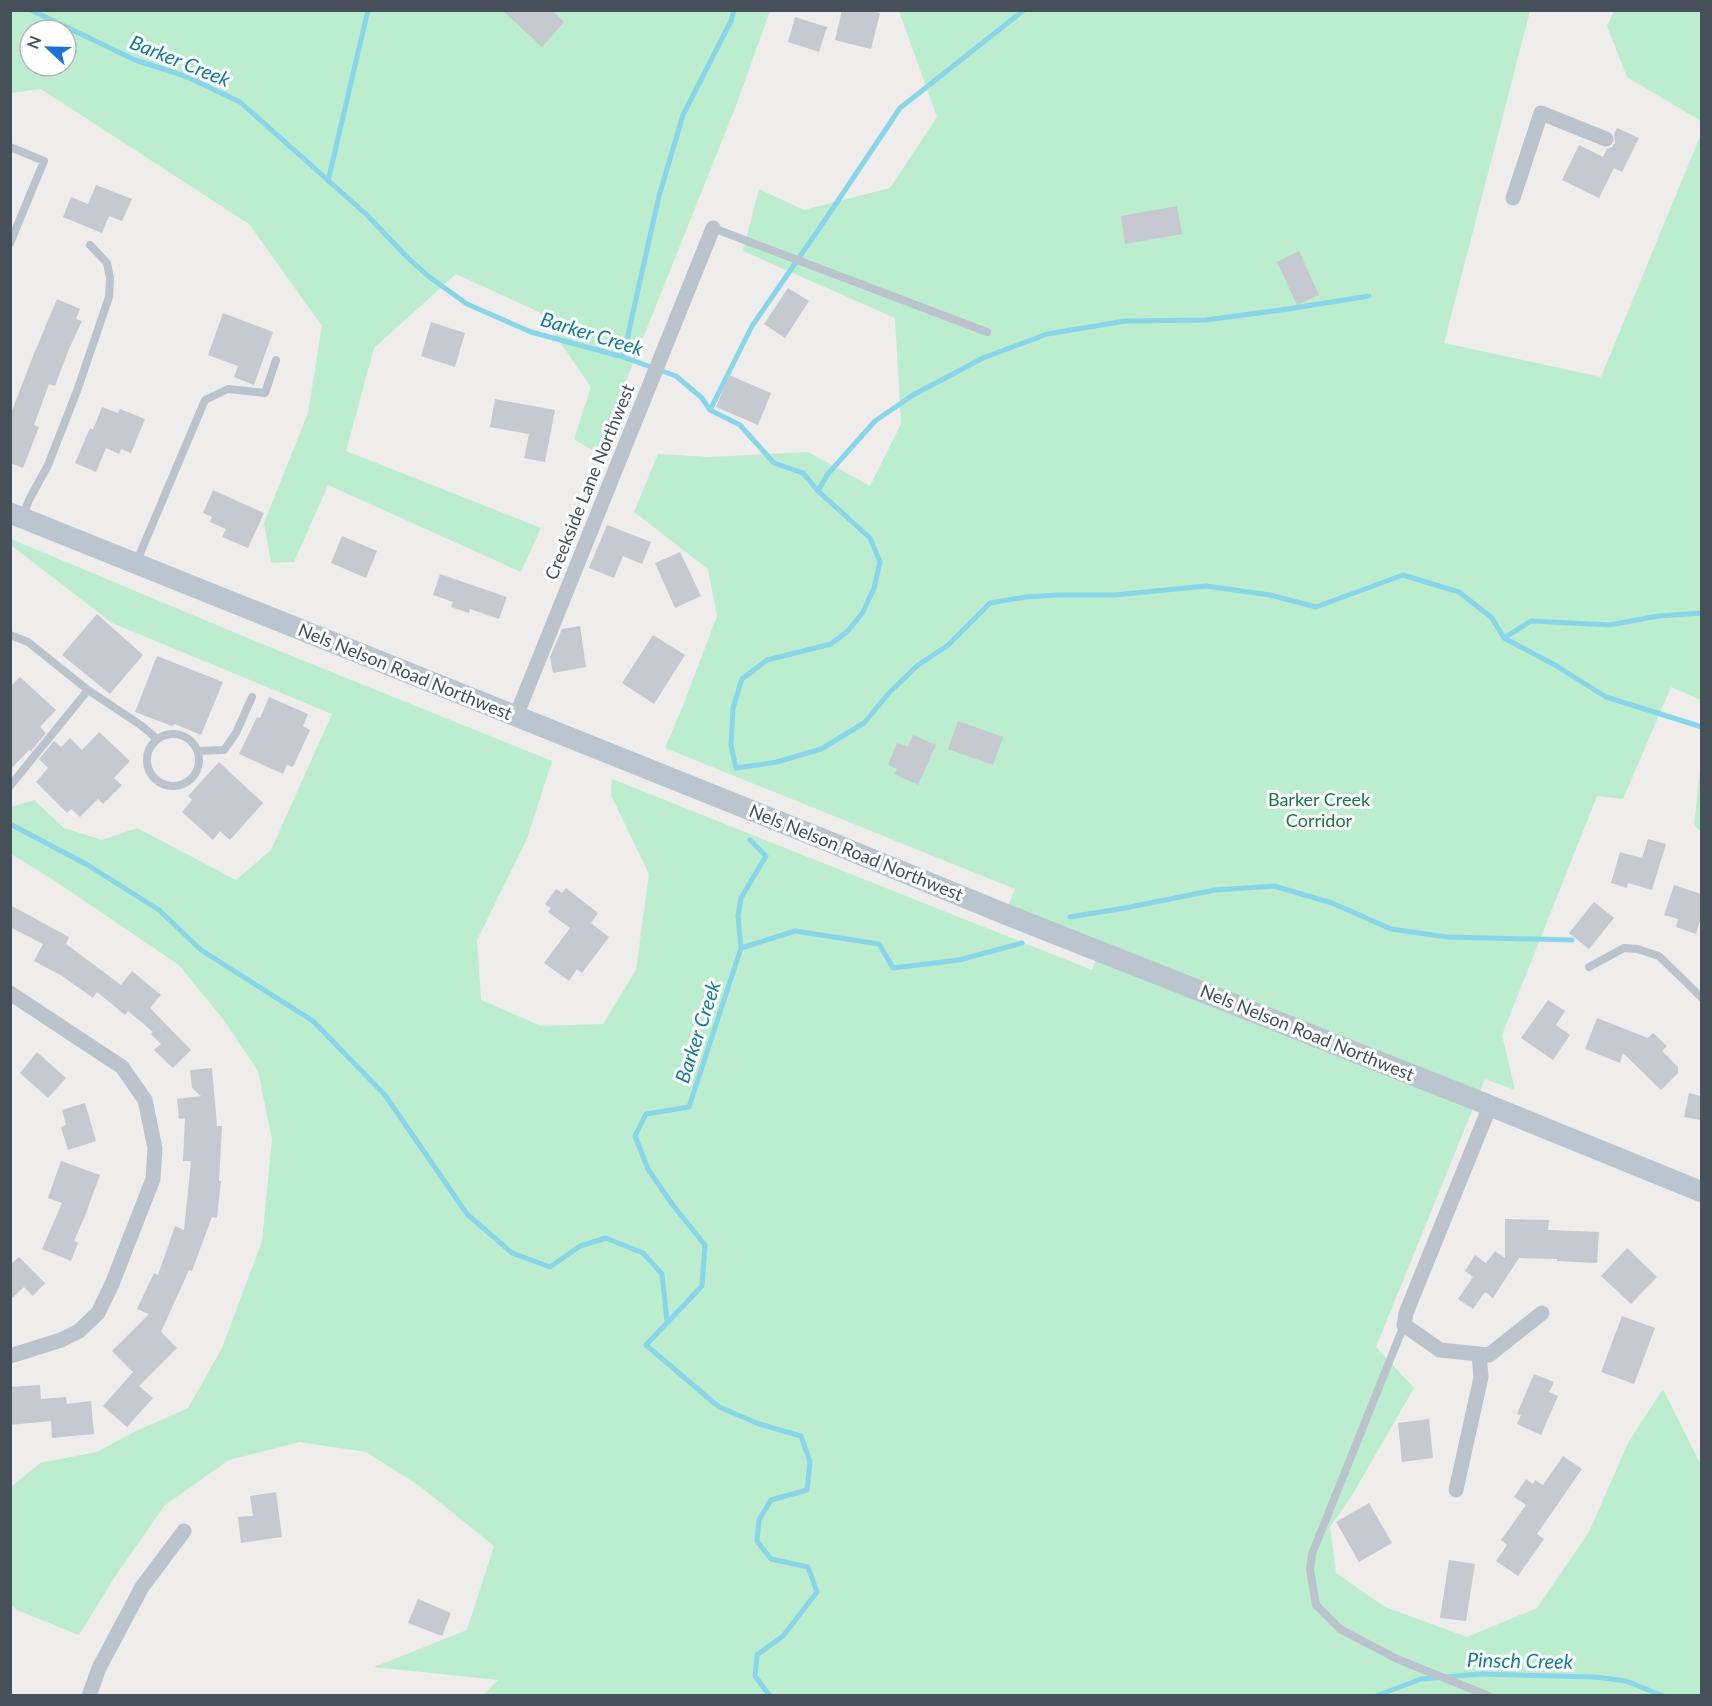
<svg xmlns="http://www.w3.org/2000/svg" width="1712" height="1706" font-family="Lato,sans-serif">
  <rect width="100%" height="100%" fill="#efecec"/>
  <path fill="#bbedce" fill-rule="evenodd" d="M10 11H770L737 103 597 453 574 439 591 387 539 312 456 274 374 348 346 451 541 528 521 572 328 485 294 562 271 563 264 523 308 413 322 326 249 224 41 89 11 93ZM30 30H66V66H30Z
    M899 11H1530L1444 343 1601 377 1701 134 1702 436 1700 438 1702 445 1701 700 1671 687 1623 799 1597 796 1502 1035 1515 1090 1485 1079 1376 1347 1414 1388 1351 1497 1330 1527 1336 1573 1385 1607 1467 1637 1537 1608 1589 1532 1629 1441 1663 1389 1701 1465V1695H483L498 1680 374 1667 467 1630 494 1546 421 1487 366 1452 300 1442 229 1460 165 1505 116 1575 79 1635 17 1610 11 1605V1487L40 1463 97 1452 134 1432 188 1408 222 1348 262 1241 272 1139 258 1071 223 1019 179 965 55 881 11 854V807L34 800 64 828 102 840 137 828 236 880 271 850 332 714 112 623 11 545V539L257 642 552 761 527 839 477 940 481 1000 541 1026 603 1024 636 970 649 874 611 795 612 779 1092 970 1100 951 1005 914 1015 889 665 748 683 706 717 616 708 569 634 512 658 454 710 457 808 452 870 486 901 424 895 318 743 251 759 189 804 210 890 188 937 117Z
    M1614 11H1701V121L1627 77 1607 26Z
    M1701 761V831L1694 826Z"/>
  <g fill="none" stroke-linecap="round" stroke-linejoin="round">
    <path stroke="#89d5e9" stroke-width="5" d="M31 10 135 60 185 76 240 102 367 215 407 257 428 276 467 304 531 332 623 357 676 376 702 398 710 410 740 425 774 463 803 473 818 491 870 538 880 562 874 588 863 612 848 631 831 644 767 660 742 679 733 708 731 745 736 768 777 762 821 749 864 723 889 693 918 665 947 646 990 603 1026 597 1059 595H1115L1206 586 1270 595 1316 607 1403 575 1459 592 1492 618 1504 638 1555 665 1606 697 1702 727
      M328 181 368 10
      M623 357 659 196 683 115 731 21 734 10
      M710 410 752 326 825 220 900 108 1024 10
      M818 491 827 475 875 421 913 395 983 358 1047 334 1125 321 1206 320 1288 309 1369 296
      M1504 638 1531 621 1610 625 1658 616 1702 613
      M10 824 86 864 159 910 201 950 313 1021 385 1095 467 1214 512 1253 550 1267 580 1246 606 1238 643 1253 662 1274 667 1321
      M750 840 766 856 741 898 738 916 741 948 689 1107 646 1114 635 1136 648 1169 672 1204 705 1245 702 1286 646 1345 719 1407 759 1424 801 1436 810 1462 807 1490 771 1500 759 1520 757 1541 771 1559 808 1567 817 1592 783 1636 757 1655 755 1676 770 1696
      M1070 917 1125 908 1215 890 1274 886 1332 903 1391 929 1447 937 1572 940
      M741 948 795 931 879 944 893 968 959 960 1022 943
      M1376 1696 1421 1679 1480 1674 1595 1677 1626 1681 1663 1696"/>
  </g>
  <path fill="#c6c9cf" d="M502 10H552L564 22 542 47Z
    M842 10H870L880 13 871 49 835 40Z
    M795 17 827 27 819 52 788 42Z
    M1617 128 1639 138 1622 172 1614 168 1599 198 1562 180 1579 145 1603 157 1607 149 1612 147 1615 143 1614 134Z
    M96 185 132 199 122 221 109 216 102 233 63 217 71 197 88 204Z
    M1177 206 1182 234 1125 244 1121 216Z
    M1299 251 1319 295 1297 305 1277 262Z
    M788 288 809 301 785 338 764 324Z
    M57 299 80 309 76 319 82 321 69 349 55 386 49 384 34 425 39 427 23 468 10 463V416L33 356Z
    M223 313 273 332 254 385 234 377 238 366 208 355Z
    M431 322 465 333 455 367 421 356Z
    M729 375 771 393 758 425 716 407Z
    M495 399 555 410 545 462 524 458 529 434 490 427Z
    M102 407 118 413 120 409 145 419 131 453 121 449 119 454 106 448 96 472 75 463 90 428 93 430Z
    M213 490 264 513 248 548 222 537 226 529 210 522 212 517 203 513Z
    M607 525 651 542 642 564 623 556 614 578 589 568Z
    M342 536 377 551 366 578 331 563Z
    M680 552 701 596 675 608 655 563Z
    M440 574 507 597 499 619 470 609 469 613 451 607 453 602 433 595Z
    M97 614 143 655 110 694 62 655Z
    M580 626 586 667 553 673 550 657 562 629Z
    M653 635 685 655 654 704 622 683Z
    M157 656 223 682 201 735 175 724 172 726 135 712Z
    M20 677 56 710 40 727 46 733 31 751 29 750 10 770V687Z
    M269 697 308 714 303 726 310 730 293 767 287 765 283 774 239 754 257 717 260 718Z
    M958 721 1003 737 993 765 948 749Z
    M99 732 130 761 114 778 122 785 103 804 98 799 80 817 71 809 67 813 36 782 48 768 39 759 54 741 61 747 70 738 82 750Z
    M913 735 936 745 918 785 894 774 897 769 888 765 897 743 908 747Z
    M219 762 263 803 230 840 220 831 213 840 182 812 192 800 188 796Z
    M1648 839 1666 844 1652 890 1628 883 1627 888 1611 883 1620 852 1642 858Z
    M1674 885 1701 894V917L1696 934 1676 927 1678 919 1664 915Z
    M566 888 598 913 591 923 609 937 582 973 577 969 569 981 544 963 570 928 548 912 551 908 545 904 556 889 562 893Z
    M1594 902 1614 918 1589 949 1569 933Z
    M10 905 69 937 66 944 121 985 132 971 161 995 150 1008 191 1050 173 1068 154 1050 161 1044 151 1034 153 1032 128 1011 125 1015 97 992 93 998 62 976 34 961 43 944 10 927Z
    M1548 1000 1565 1011 1556 1025 1570 1035 1553 1060 1521 1038Z
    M1597 1018 1648 1038 1653 1033 1667 1046 1662 1051 1678 1067V1073L1661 1090 1623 1053 1620 1063 1585 1049Z
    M37 1052 66 1078 48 1098 20 1073Z
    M212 1068 217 1126H222L219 1181H221L217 1218 212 1217 192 1271 189 1270 161 1332 177 1348 139 1386 153 1398 127 1427 103 1406 133 1372 112 1351 149 1314 137 1309 154 1273 158 1275 175 1226 184 1230 191 1161H183L185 1118 179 1119 177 1099 201 1096 192 1088 190 1070Z
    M1689 1093 1701 1096V1120L1684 1117Z
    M85 1103 96 1141 68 1150 61 1127 66 1125 62 1110Z
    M61 1161 100 1175 86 1213 74 1241 78 1243 71 1261 42 1249 62 1203 48 1198Z
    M1505 1219 1549 1220 1548 1230 1599 1232 1597 1263 1557 1261V1259L1519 1258 1493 1298 1485 1292 1473 1309 1458 1299 1473 1277 1465 1271 1475 1255 1486 1263 1495 1251 1505 1258Z
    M1627 1248 1657 1277 1631 1304 1601 1276Z
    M19 1257 45 1283 33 1296 24 1287 10 1300V1265Z
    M1622 1316 1655 1328 1634 1384 1601 1372Z
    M1534 1374 1554 1382 1549 1392 1558 1396 1541 1435 1517 1424 1521 1415 1517 1414Z
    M40 1385 41 1399 66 1397 67 1404 91 1401 94 1434 52 1438 51 1421 10 1425V1387Z
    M1429 1419 1433 1458 1402 1462 1398 1423Z
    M1563 1456 1582 1469 1537 1534 1544 1539 1518 1576 1496 1561 1507 1545 1501 1540 1526 1505 1514 1497 1526 1479 1533 1484 1535 1480 1543 1485Z
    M276 1492 282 1537 241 1543 238 1517 253 1516 250 1496Z
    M1369 1503 1392 1543 1359 1562 1336 1522Z
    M1449 1560 1475 1564 1466 1621 1440 1618Z
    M418 1599 451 1613 442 1636 408 1623Z"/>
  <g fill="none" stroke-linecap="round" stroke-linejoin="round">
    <path stroke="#bbc4cc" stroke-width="8" d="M10 147 44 161 10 243
      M713 228 987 332
      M23 516 29 500 48 465 77 391 109 297 110 278 107 263 90 245
      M136 563 205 400 228 389 265 393 276 360
      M10 635 28 642 88 690 142 726 157 739
      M147 760a26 26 0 1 1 52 0a26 26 0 1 1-52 0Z
      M198 751 224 750 236 733 252 697
      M10 786 88 690
      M1589 967 1624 948 1637 949 1659 956 1702 998
      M1404 1325 1312 1554 1310 1570 1316 1605 1340 1629 1397 1659 1489 1696"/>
    <path stroke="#bbc4cc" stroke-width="15" d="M1513 198 1541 113 1606 139
      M516 716 713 228
      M10 993 122 1067 145 1100 155 1148 153 1179 112 1284 98 1313 79 1331 61 1340 10 1356
      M1479 1354 1489 1355 1542 1313
      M1456 1490 1481 1377 1479 1354 1440 1350 1404 1325 1406 1313 1490 1106
      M89 1696 99 1668 142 1587 184 1531"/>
    <path stroke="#bac5d0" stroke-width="21" d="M10 513 820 838 1005 914 1476 1100 1702 1192"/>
  </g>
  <g text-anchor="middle" stroke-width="6" stroke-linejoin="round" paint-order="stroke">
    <g font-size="18" fill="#455059" stroke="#fff">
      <text transform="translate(590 482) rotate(-68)" y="6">Creekside Lane Northwest</text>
      <text transform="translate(405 672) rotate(22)" y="6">Nels Nelson Road Northwest</text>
      <text transform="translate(856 853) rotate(22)" y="6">Nels Nelson Road Northwest</text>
      <text transform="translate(1307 1033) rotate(22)" y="6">Nels Nelson Road Northwest</text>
    </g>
    <g font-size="18" fill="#197848" stroke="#fff">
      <text x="1319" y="806">Barker Creek<tspan x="1319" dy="21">Corridor</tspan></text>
    </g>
    <g font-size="20" font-style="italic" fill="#107e9b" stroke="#fff">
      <text transform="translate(180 61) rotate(22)" y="7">Barker Creek</text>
      <text transform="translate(592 334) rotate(17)" y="7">Barker Creek</text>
      <text transform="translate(698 1032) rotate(-72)" y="7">Barker Creek</text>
      <text transform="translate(1520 1661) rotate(1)" y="7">Pinsch Creek</text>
    </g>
  </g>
  <rect width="1712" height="1706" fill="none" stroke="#455059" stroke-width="24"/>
  <g transform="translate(48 48) rotate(292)"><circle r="28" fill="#ffffff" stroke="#b5b9bd" stroke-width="1.5"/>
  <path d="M0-4.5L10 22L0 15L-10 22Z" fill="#1e71d8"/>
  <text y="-9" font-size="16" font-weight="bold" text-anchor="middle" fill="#455059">N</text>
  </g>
</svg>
